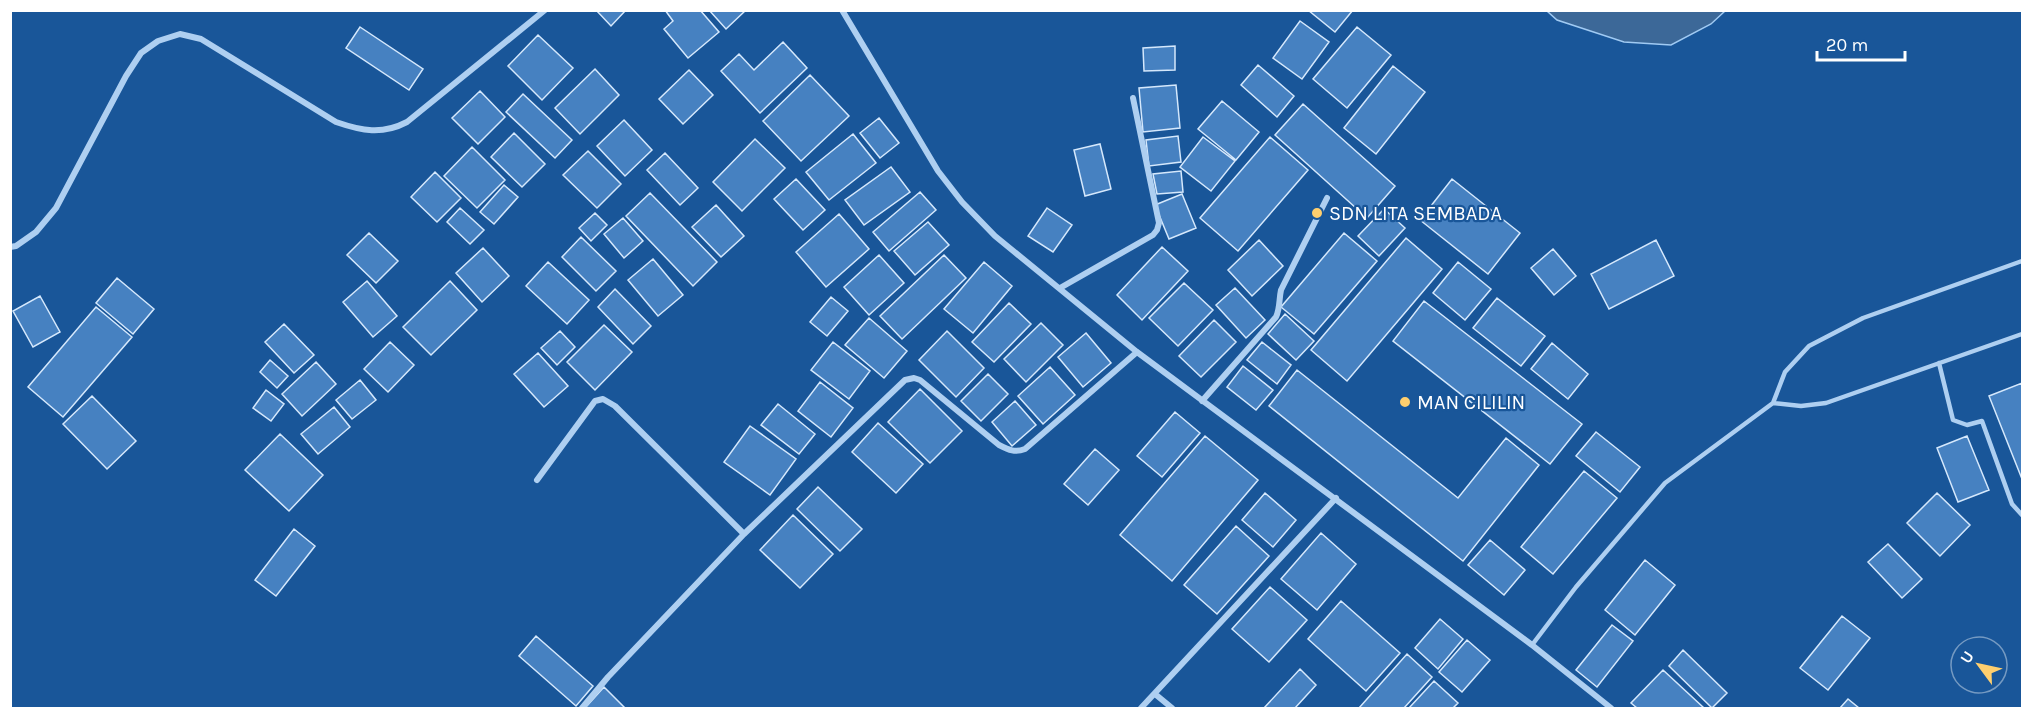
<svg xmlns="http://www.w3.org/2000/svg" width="2033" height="719" font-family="Karla,sans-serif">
  <rect width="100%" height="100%" fill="#195699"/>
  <path fill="#3c6898" stroke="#a0caf3" stroke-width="1.5" d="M1547 11H1725L1711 24 1671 45 1624 42 1557 20Z"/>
  <path fill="#4681c1" stroke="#d5e8fc" stroke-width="1.5" d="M596 10H626L611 26Z
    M665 10H700L719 32 688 58 664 29 673 21Z
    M709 10H746L726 29Z
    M1308 10H1353L1335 32Z
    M1300 21 1329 42 1302 79 1273 58Z
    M360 27 423 69 409 90 346 48Z
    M1357 27 1391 55 1347 108 1313 79Z
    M538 35 573 68 542 100 508 66Z
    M783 42 807 68 760 113 721 71 739 54 754 70Z
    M1175 46V70L1144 71 1143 48Z
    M1258 65 1294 96 1277 117 1241 85Z
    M1393 66 1425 92 1376 154 1344 128Z
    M595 69 619 95 580 134 555 108Z
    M689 70 713 95 683 124 659 99Z
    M810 75 849 116 801 161 763 121Z
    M1176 85 1180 128 1143 132 1139 88Z
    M480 91 505 117 478 144 452 118Z
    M523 94 572 140 555 158 506 112Z
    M1222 101 1259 132 1236 160 1198 129Z
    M1303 104 1395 186 1367 218 1275 135Z
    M879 118 899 143 880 158 860 133Z
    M624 120 652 150 625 176 597 146Z
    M514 133 545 164 522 187 491 157Z
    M853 134 876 163 829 200 806 172Z
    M1178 136 1181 162 1149 166 1146 140Z
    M1203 137 1235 161 1211 191 1180 167Z
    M1270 137 1308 170 1238 251 1200 218Z
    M755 139 785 168 742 211 713 182Z
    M1100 144 1111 189 1085 196 1074 150Z
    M472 147 505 180 477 208 444 176Z
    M588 151 621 184 597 208 563 175Z
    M665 153 698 188 680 205 647 170Z
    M891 167 910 192 864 225 845 200Z
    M1181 171 1183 192 1157 194 1153 174Z
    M435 172 461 198 437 222 411 197Z
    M796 179 825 210 803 230 774 199Z
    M1452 179 1520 233 1488 274 1420 220Z
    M504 185 518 197 494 224 480 212Z
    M920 192 936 210 889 251 873 232Z
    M650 193 717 262 693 286 626 216Z
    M1182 194 1196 228 1169 239 1155 205Z
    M716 205 744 236 721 257 692 227Z
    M460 208 484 230 470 244 447 222Z
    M1047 208 1072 225 1053 252 1028 236Z
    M1384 209 1405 228 1379 256 1358 236Z
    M595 213 607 225 591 241 579 228Z
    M839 214 869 249 826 287 796 252Z
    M623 218 643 241 624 258 604 234Z
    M928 222 949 245 915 275 894 251Z
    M369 233 398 261 376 283 347 255Z
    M1344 233 1377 261 1314 334 1281 307Z
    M581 237 616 271 596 291 562 257Z
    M1406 238 1442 269 1347 381 1311 350Z
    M1259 240 1283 266 1252 296 1228 270Z
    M1656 240 1674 276 1609 309 1591 274Z
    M1162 247 1188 271 1142 320 1117 295Z
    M483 248 509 276 482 302 456 273Z
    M1553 249 1576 276 1554 295 1531 268Z
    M879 255 904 283 869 315 844 287Z
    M944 255 966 278 902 339 880 316Z
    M653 259 683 295 658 316 628 280Z
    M548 262 589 300 567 324 526 286Z
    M984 262 1012 286 973 333 944 309Z
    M1458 262 1491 289 1465 320 1433 293Z
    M117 278 154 309 133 334 96 303Z
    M367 281 397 316 373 337 343 302Z
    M450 281 477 310 431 355 403 327Z
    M1184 283 1213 310 1178 346 1149 318Z
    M1235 288 1265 320 1246 338 1216 305Z
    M615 289 651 326 633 344 598 307Z
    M40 296 60 332 33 347 13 311Z
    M831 297 848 311 827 336 810 322Z
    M1497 298 1545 336 1521 366 1473 328Z
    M1424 301 1582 424 1550 464 1393 341Z
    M1009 303 1031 324 994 362 972 342Z
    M96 307 132 337 63 417 28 387Z
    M1285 314 1314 341 1296 360 1268 334Z
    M869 318 907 351 884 378 845 345Z
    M1214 320 1236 342 1201 377 1179 356Z
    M1041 323 1063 345 1026 382 1004 359Z
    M284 324 314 355 294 373 265 342Z
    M604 325 632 352 595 390 567 362Z
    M560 331 575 347 557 365 541 348Z
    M947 331 984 368 956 397 919 360Z
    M1086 333 1111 363 1083 387 1058 357Z
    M390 342 414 365 388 392 364 369Z
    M833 342 870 371 849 399 811 370Z
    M1262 342 1291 365 1277 384 1247 360Z
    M1552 343 1588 374 1568 399 1531 369Z
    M538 353 568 386 544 407 514 374Z
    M270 360 288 376 277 388 260 372Z
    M316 362 336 384 302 416 282 394Z
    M1243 366 1273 390 1256 410 1227 387Z
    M1050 367 1075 395 1043 424 1018 396Z
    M1297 370 1458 498 1506 438 1539 465 1463 561 1269 406Z
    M988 374 1008 394 981 421 961 401Z
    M360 380 376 400 352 419 336 400Z
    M820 382 853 408 831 437 798 411Z
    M2022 383V479L1989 396Z
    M920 389 962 431 930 463 888 422Z
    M266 390 284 404 271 421 253 408Z
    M92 396 136 441 107 469 63 424Z
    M1015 401 1036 425 1012 446 992 422Z
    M778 404 815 434 799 454 761 425Z
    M334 407 350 427 318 454 301 434Z
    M1175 412 1200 433 1162 477 1137 456Z
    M878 423 923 464 896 493 852 452Z
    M750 426 796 459 770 495 724 462Z
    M1596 432 1640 467 1620 492 1576 456Z
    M280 434 323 475 289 511 245 470Z
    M1205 436 1258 480 1172 581 1120 535Z
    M1967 436 1989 490 1958 502 1937 448Z
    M1095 449 1119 470 1088 505 1064 484Z
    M1584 471 1617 498 1553 574 1521 547Z
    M818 487 862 529 840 551 797 509Z
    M1265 493 1296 520 1273 547 1242 520Z
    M1937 493 1970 525 1940 556 1907 523Z
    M793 515 833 554 800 588 760 550Z
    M1236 526 1269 556 1217 614 1184 585Z
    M294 529 315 546 276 596 255 580Z
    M1321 533 1356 564 1317 610 1281 579Z
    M1490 540 1525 570 1504 595 1468 565Z
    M1888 544 1922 579 1902 598 1868 562Z
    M1645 560 1675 585 1635 635 1605 610Z
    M1270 587 1307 620 1269 662 1232 629Z
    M1341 601 1400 653 1366 691 1308 639Z
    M1842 616 1870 638 1828 690 1800 668Z
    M1440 619 1463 639 1438 669 1415 648Z
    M1612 625 1633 641 1597 687 1576 670Z
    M536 636 593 686 576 706 519 656Z
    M1467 640 1490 660 1462 692 1439 672Z
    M1683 650 1727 693 1712 708 1669 666Z
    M1407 654 1432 677 1404 708H1359Z
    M1300 669 1316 685 1295 708H1264Z
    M1663 670 1704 708H1637L1631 703Z
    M1434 681 1458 703 1453 708H1409Z
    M604 687 625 708H585Z
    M1848 699 1859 708H1840Z"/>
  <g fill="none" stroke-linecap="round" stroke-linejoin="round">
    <path stroke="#aecff1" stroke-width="4.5" d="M1939 363 1953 420 1967 425 1982 421 2012 504 2022 515
      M1773 403 1801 406 1826 403 2022 334
      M1532 645 1576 587 1665 483 1773 403 1785 372 1809 346 1863 318 2022 261"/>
    <path stroke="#aecff1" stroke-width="6" d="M842 10 938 171 962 202 995 236 1137 352 1532 645 1611 708
      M10 247 16 246 36 232 56 208 126 76 141 53 158 41 180 34 201 39 336 122C362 131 382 135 407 122L545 10
      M1060 288 1153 235 1157 230 1159 223 1133 98
      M1202 401 1276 317C1280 309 1279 299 1281 290L1327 198
      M537 480 595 401 603 399 615 406 744 534 905 380 914 378 920 380 999 445C1009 450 1015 453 1025 449L1137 352
      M1155 694 1172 708
      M582 708 608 677 744 534
      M1141 708 1336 498"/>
  </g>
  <g fill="#ffcf6e" stroke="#195699" stroke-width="2">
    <circle cx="1317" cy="213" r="6"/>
    <circle cx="1405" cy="402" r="6"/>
  </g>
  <g text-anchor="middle" stroke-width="4.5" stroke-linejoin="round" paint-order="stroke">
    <g font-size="20" fill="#fff" stroke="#195699" text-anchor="start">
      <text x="1329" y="220">SDN LITA SEMBADA</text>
      <text x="1417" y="409">MAN CILILIN</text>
    </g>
  </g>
  <rect width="2033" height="719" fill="none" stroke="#ffffff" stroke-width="24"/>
  <g transform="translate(1979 665) rotate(303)"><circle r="28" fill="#195699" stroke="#759ac2" stroke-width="1.5"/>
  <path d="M0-4.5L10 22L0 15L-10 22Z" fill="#ffcf6e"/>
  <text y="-9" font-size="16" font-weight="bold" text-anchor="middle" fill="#ffffff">U</text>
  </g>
  <path d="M1817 51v9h88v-9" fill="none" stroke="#ffffff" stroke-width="3"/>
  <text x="1826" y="51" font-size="18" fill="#ffffff" stroke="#195699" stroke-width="4.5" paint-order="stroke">20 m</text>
</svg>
